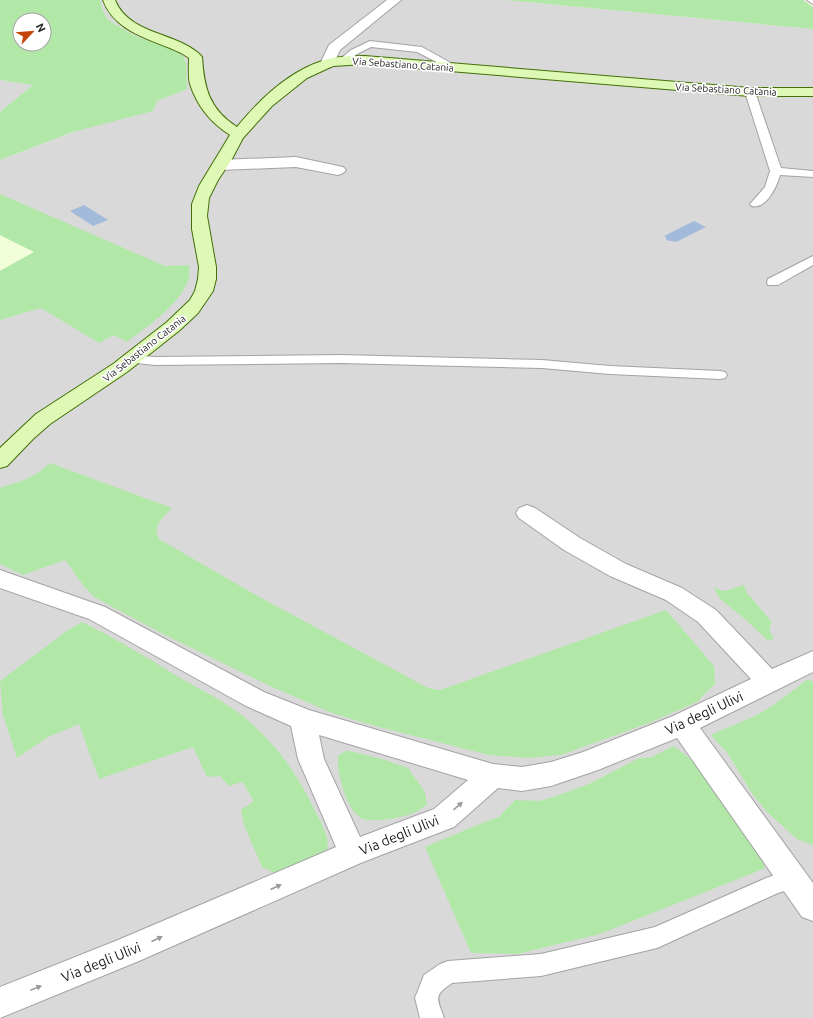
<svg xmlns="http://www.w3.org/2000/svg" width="813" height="1018" font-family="Ubuntu,sans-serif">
  <rect width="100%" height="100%" fill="#edede1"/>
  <path fill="#dad9d9" d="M100 0H506L813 29V1018H0V160L187 89 185 59 173 50 133 35 107 19 102 9Z
    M0 80 33 85 0 112Z"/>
  <path fill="#f2fed9" d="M0 235 35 252 0 271Z"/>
  <path fill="#b1e8a7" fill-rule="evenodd" d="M0 0H100L102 9 107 19 133 35 173 50 183 56 186 63 187 89 157 101 153 111 73 132 0 160V112L33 85 0 80ZM20 20H44V44H20Z
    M506 0H803L813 7V29Z
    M0 194 165 266 189 265C189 269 190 274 189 278 180 305 148 326 127 342L114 335 99 343 41 308 0 320V271L34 252 0 235Z
    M50 463 172 508C163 518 152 525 159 539L254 594 428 688 440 690 666 610 714 666 715 684 702 696 699 701 649 723 561 755 529 758 489 755 375 726 332 713 270 686 165 635 94 597 83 585 65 560 23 575 0 564V488C21 481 33 479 50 463Z
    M744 585 747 593 772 622 769 629 774 639 767 640 745 619 720 599 714 588 725 591Z
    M82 622C115 638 146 657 177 676 195 687 215 696 232 708 269 734 296 770 315 811 321 823 332 840 326 853L284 872H273L262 867 244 825 241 810 254 801 242 782 229 786 220 776 207 777 193 747 99 779 79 724 48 737 17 758 3 715 0 681 68 630Z
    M808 679 813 682V845L797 839 766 811 751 792 728 754 711 735C727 727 744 722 760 713 777 704 792 691 808 679Z
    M673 746C686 754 696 765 707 775L767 862 763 869 600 934 517 954 471 953 425 847 482 823 499 817 515 800 539 801 554 797 591 783 637 759 652 757Z
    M345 751H350L382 759 408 768 425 792 427 804C424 806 421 809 418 811 407 817 375 823 363 819 347 813 336 772 338 756Z"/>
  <path fill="#a2bbdb" d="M84 205 108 220 93 226 70 211Z
    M694 221 706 227 676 242 666 240V237L664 236Z"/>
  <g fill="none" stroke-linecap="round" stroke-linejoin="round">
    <defs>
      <path id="lane" d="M807 0H813V4Z
        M370 41 422 47 458 67 453 70 450 69 417 52 371 47 357 54 347 62H341L339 60 351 50Z
        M750 89 755 92 781 168 813 171V177L780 175C777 186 766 210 752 206L750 204 765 187 770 171 745 92Z
        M813 256V265L778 285H768L767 282 768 279Z
        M132 355 155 357 341 355 542 360 610 366 720 371 725 372 727 375 725 378 720 379 610 374 542 368 341 363 155 365 127 362 125 359 127 356Z
        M792 869 800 872 803 879 800 886 778 893 657 948 541 976 452 983C433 996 437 998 444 1018H420L415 998 424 975 440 964 448 961 541 954 655 927 766 878Z"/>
      <path id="street" d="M387 0H401L340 50 332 67H322L320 64 329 45Z
        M296 157 343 167 346 170 343 173 338 175 296 167 220 170 215 168 212 165 215 162 220 160Z
        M527 505 535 508 580 538 626 564 682 588 716 610 772 669 813 651V672L700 728 813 883V921L802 917 677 738 598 770 551 786 522 791 498 788 454 827 363 862 139 961 0 1018V987L118 940 336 847 298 759 291 726 246 706 89 619 0 588V570L105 607 264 692 309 710 493 764 522 767 551 762 583 752 673 716 751 679 698 622 666 600 610 576 564 550 519 518 516 513 519 508ZM319 735 468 780 434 809 360 837 324 759Z"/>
      <path id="secondary" d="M103 0H115C126 28 160 32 184 44 190 47 197 51 202 57 204 88 209 109 237 127 259 100 288 72 322 61 336 56 350 56 365 56L750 88H813V96H750L365 64 333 66 307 78 272 106 243 138 232 159 218 180 209 198 207 216 216 267V279L213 291 198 313 180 330 127 372 50 424 33 439 7 466 0 468V448L36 414 113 364 167 322 190 300 195 291 198 279 199 267 192 229V204L199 186 230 135C211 123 197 106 190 84 188 76 189 66 189 58L181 53C152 39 115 33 103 0Z"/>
    </defs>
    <use href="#lane" stroke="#a3a3a3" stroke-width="2"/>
    <use href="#street" stroke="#a3a3a3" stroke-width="2"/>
    <use href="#secondary" stroke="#417006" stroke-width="2"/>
    <use href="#lane" fill="#fff" fill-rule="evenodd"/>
    <use href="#street" fill="#fff" fill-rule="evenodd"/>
    <use href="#secondary" fill="#def8b5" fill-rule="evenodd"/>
  </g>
  <defs><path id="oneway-solid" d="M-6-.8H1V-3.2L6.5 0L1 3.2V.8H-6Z"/></defs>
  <g fill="#999">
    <use href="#oneway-solid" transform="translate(458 806) rotate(-41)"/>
    <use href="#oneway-solid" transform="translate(276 887) rotate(-24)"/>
    <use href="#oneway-solid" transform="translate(157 939) rotate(-24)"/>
    <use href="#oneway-solid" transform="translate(36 988) rotate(-22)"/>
  </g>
  <g text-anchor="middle" stroke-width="3.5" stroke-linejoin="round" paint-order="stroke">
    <g font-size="10" fill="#1c1c1c" stroke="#fff">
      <text transform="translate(403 64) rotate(4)" y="4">Via Sebastiano Catania</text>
      <text transform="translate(726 89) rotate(3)" y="4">Via Sebastiano Catania</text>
      <text transform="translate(144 348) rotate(-38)" y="4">Via Sebastiano Catania</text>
    </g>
    <g font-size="14" fill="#1c1c1c" stroke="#fff">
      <text transform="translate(704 713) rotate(-25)" y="5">Via degli Ulivi</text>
      <text transform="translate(399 835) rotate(-22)" y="5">Via degli Ulivi</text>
      <text transform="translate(101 962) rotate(-22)" y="5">Via degli Ulivi</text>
    </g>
  </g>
  <g transform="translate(32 32) rotate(64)"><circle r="19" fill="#ffffff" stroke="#a4a4a4"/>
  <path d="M0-3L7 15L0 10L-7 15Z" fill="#c54303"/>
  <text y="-6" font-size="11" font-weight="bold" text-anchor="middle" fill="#1c1c1c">N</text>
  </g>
</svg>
